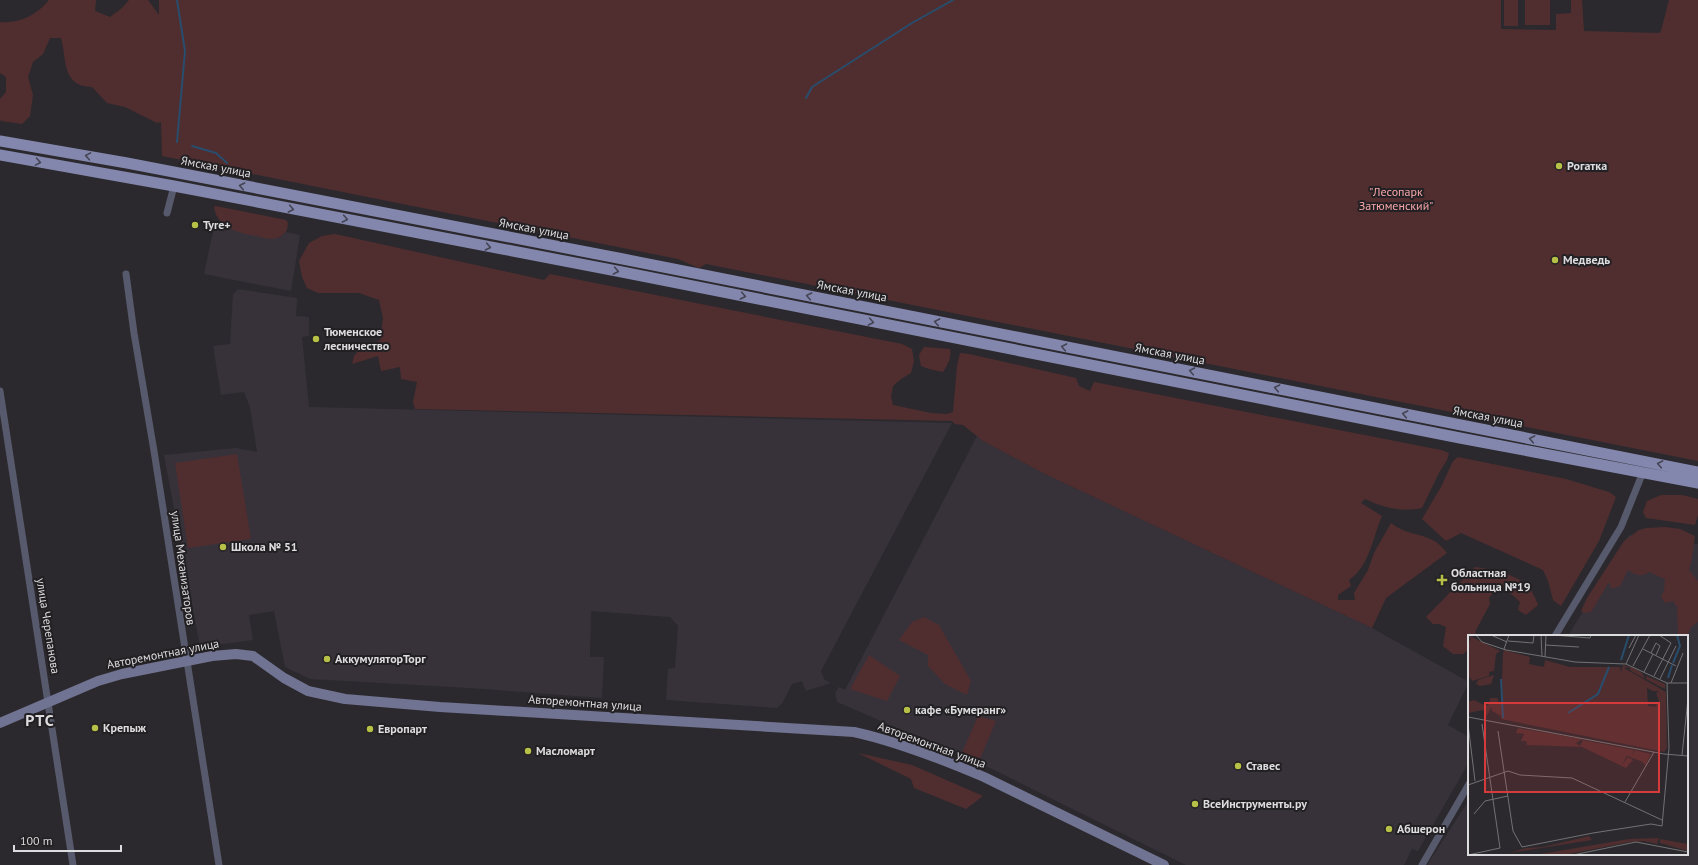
<svg xmlns="http://www.w3.org/2000/svg" width="1698" height="865" font-family="'PT Sans',sans-serif">
  <rect width="100%" height="100%" fill="#2b292d"/>
  <path fill="#37323a" d="M222 222 230 229 279 238 286 232 300 235 291 291 204 274 214 227Z
    M238 289 297 298 296 316 309 317V336L302 337 309 407 952 423 821 671 824 679 831 683 806 691 802 681 792 684 783 702 777 708 666 700 668 669 675 668 678 626 670 617 591 611 590 657H604L602 698 469 688 310 679 285 667 274 611 249 615 253 640 200 647 164 455 236 448 257 452 250 407 244 392 221 395 213 346 230 344 233 294Z
    M977 436 983 441 1045 474 1372 628 1469 682 1448 725 1469 737V762L1418 851 1412 849 1404 865H1186L992 769 837 702 835 693 839 687 845 690Z
    M1629 535 1698 544V865H1427L1469 800V854H1687V636H1568Z"/>
  <path fill="#502e30" d="M49 0H96L95 11 110 17 122 8 129 0H148L159 15V0H1501V29L1556 30V14L1571 13V0H1582L1584 31 1659 33 1661 31 1669 0H1698V461L706 264 699 268 678 259 162 156 161 122 157 123 125 107 107 103 92 87C61 86 67 59 61 38H50L43 54 33 62 28 77 33 95 30 116 22 124 1 121 0 119V99L6 92V77L0 73V22C19 24 37 15 49 0Z
    M1504 0H1518V26H1504Z
    M1525 0H1550V25H1525Z
    M216 206 286 220 288 223 287 230C285 233 281 237 278 238 271 240 263 238 256 236 239 233 217 228 214 207Z
    M335 234 544 280 550 274 902 344 912 349 914 361 911 373 901 379 893 386 891 397 893 405 931 413 947 414 953 412 957 366 960 353 969 354 1076 378 1079 386 1090 391 1094 382 1441 450 1449 453 1447 460 1439 473 1422 508C1401 512 1384 508 1365 499L1361 503 1382 516C1373 537 1369 567 1349 580L1351 586 1338 595V600H1355L1354 593 1368 570 1374 553 1391 523C1395 526 1400 529 1405 531 1422 537 1435 536 1447 553L1386 598 1372 628 1045 474 983 441 963 425 955 424 952 421 415 409 413 402 417 382 401 379 400 367 381 371 378 356 352 364 354 356 365 343 380 341 383 318 379 300 359 293H318L307 288 302 277 299 261 309 243 322 236Z
    M924 347 950 349C952 357 947 366 943 372L929 369 921 366 919 355Z
    M237 454 251 539 188 548 175 463Z
    M1458 457 1566 479 1609 492 1616 497 1599 541 1561 606 1553 600 1548 581 1543 570 1461 533 1446 541 1422 519 1441 487 1453 461Z
    M1661 495H1682L1698 499V515L1695 525 1646 518 1643 512 1647 501Z
    M1665 527 1680 529 1695 536C1693 547 1693 559 1689 570L1698 581V622L1691 627 1687 637 1678 636 1677 607 1673 601 1665 603 1661 597 1664 591 1665 579 1649 572C1641 577 1637 576 1628 570L1620 586 1611 589 1609 582 1591 612 1584 613 1581 611 1587 598 1624 541 1639 530 1646 528Z
    M1475 567C1490 569 1510 573 1523 582 1530 587 1535 596 1538 605L1526 615 1518 610 1520 602C1513 595 1506 589 1497 587L1489 598 1490 604 1476 630 1475 636H1469V649L1463 654H1453L1443 646 1446 627 1439 624H1433L1426 617Z
    M924 617 939 625 971 681 967 695 945 684 928 666V655L899 640 912 622Z
    M869 655 900 676 887 701 850 689Z
    M978 716 996 721 979 761 962 753Z
    M858 753 912 765 983 796 966 809 914 788 911 779Z"/>
  <g fill="none" stroke-linecap="round" stroke-linejoin="round">
    <path stroke="#294d6c" stroke-width="2" d="M806 98 812 87 912 23 953 0
      M177 142 185 51 177 0
      M192 146 216 153 227 163"/>
    <path stroke="#57596c" stroke-width="7" d="M167 213 174 186
      M126 274 134 333 154 451 219 865
      M0 391 73 865
      M1555 636 1621 527 1643 472
      M1422 865 1469 784"/>
    <path stroke="#707391" stroke-width="10" d="M0 723 98 681 122 674 212 656 236 654 253 656 284 678 308 691 345 699 440 707 854 732C899 742 942 759 984 777L1164 865"/>
    <path stroke="#8387ad" stroke-width="11" d="M0 141 127 163 623 259 1698 472
      M0 155 174 186 622 272 1460 438 1698 483"/>
  </g>
  <defs><path id="oneway-chevron" d="M-2-3.5L2.5 0L-2 3.5" fill="none" stroke-width="1.6" stroke-linecap="round" stroke-linejoin="round"/></defs>
  <g stroke="#444453">
    <use href="#oneway-chevron" transform="translate(88 156) rotate(-170)"/>
    <use href="#oneway-chevron" transform="translate(38 162) rotate(10)"/>
    <use href="#oneway-chevron" transform="translate(242 186) rotate(-169)"/>
    <use href="#oneway-chevron" transform="translate(291 209) rotate(11)"/>
    <use href="#oneway-chevron" transform="translate(345 219) rotate(11)"/>
    <use href="#oneway-chevron" transform="translate(488 247) rotate(11)"/>
    <use href="#oneway-chevron" transform="translate(616 271) rotate(11)"/>
    <use href="#oneway-chevron" transform="translate(743 296) rotate(11)"/>
    <use href="#oneway-chevron" transform="translate(809 296) rotate(-169)"/>
    <use href="#oneway-chevron" transform="translate(871 322) rotate(11)"/>
    <use href="#oneway-chevron" transform="translate(937 322) rotate(-169)"/>
    <use href="#oneway-chevron" transform="translate(1064 347) rotate(-169)"/>
    <use href="#oneway-chevron" transform="translate(1192 371) rotate(-169)"/>
    <use href="#oneway-chevron" transform="translate(1277 388) rotate(-169)"/>
    <use href="#oneway-chevron" transform="translate(1405 414) rotate(-169)"/>
    <use href="#oneway-chevron" transform="translate(1532 439) rotate(-169)"/>
    <use href="#oneway-chevron" transform="translate(1660 464) rotate(-169)"/>
  </g>
  <g fill="#b8c147" stroke="#222023" stroke-width="1.5">
    <circle cx="1559" cy="166" r="4"/>
    <circle cx="195" cy="225" r="4"/>
    <circle cx="1555" cy="260" r="4"/>
    <circle cx="316" cy="339" r="4"/>
    <circle cx="223" cy="547" r="4"/>
    <path d="M1440 574h4v4h4v4h-4v4h-4v-4h-4v-4h4z"/>
    <circle cx="327" cy="659" r="4"/>
    <circle cx="907" cy="710" r="4"/>
    <circle cx="95" cy="728" r="4"/>
    <circle cx="370" cy="729" r="4"/>
    <circle cx="528" cy="751" r="4"/>
    <circle cx="1238" cy="766" r="4"/>
    <circle cx="1195" cy="804" r="4"/>
    <circle cx="1389" cy="829" r="4"/>
  </g>
  <g text-anchor="middle" stroke-width="4" stroke-linejoin="round" paint-order="stroke">
    <g font-size="12" font-weight="bold" fill="#dddcde" stroke="#222023" text-anchor="start">
      <text x="1567" y="170">Рогатка</text>
      <text x="203" y="229">Tyre+</text>
      <text x="1563" y="264">Медведь</text>
      <text x="324" y="336">Тюменское<tspan x="324" dy="14">лесничество</tspan></text>
      <text x="231" y="551">Школа № 51</text>
      <text x="1451" y="577">Областная<tspan x="1451" dy="14">больница №19</tspan></text>
      <text x="335" y="663">АккумуляторТорг</text>
      <text x="915" y="714">кафе «Бумеранг»</text>
      <text x="103" y="732">Крепыж</text>
      <text x="378" y="733">Европарт</text>
      <text x="536" y="755">Масломарт</text>
      <text x="1246" y="770">Ставес</text>
      <text x="1203" y="808">ВсеИнструменты.ру</text>
      <text x="1397" y="833">Абшерон</text>
    </g>
    <g font-size="12" fill="#dddcde" stroke="#222023">
      <text transform="translate(216 167) rotate(11)" y="4">Ямская улица</text>
      <text transform="translate(534 229) rotate(11)" y="4">Ямская улица</text>
      <text transform="translate(852 291) rotate(11)" y="4">Ямская улица</text>
      <text transform="translate(1170 354) rotate(11)" y="4">Ямская улица</text>
      <text transform="translate(1488 417) rotate(11)" y="4">Ямская улица</text>
      <text transform="translate(183 568) rotate(82)" y="4">улица Механизаторов</text>
      <text transform="translate(48 626) rotate(81)" y="4">улица Черепанова</text>
      <text transform="translate(163 654) rotate(-11)" y="4">Авторемонтная улица</text>
      <text transform="translate(585 703) rotate(4)" y="4">Авторемонтная улица</text>
      <text transform="translate(932 745) rotate(20)" y="4">Авторемонтная улица</text>
    </g>
    <g font-size="12" fill="#f8a6aa" stroke="#222023">
      <text x="1396" y="196">"Лесопарк<tspan x="1396" dy="14">Затюменский"</tspan></text>
    </g>
    <g font-size="16" font-weight="bold" letter-spacing="1" fill="#dddcde" stroke="#222023">
      <text x="40" y="726">РТС</text>
    </g>
  </g>
  <g transform="translate(1468 635)">
    <rect width="220" height="220" fill="#2b292d"/>
    <path d="M0 0 32 16 28 19 26 36 21 37V41L4 46 2 42 0 43V17L2 14H0V8L3 4ZM36 15 62 22 61 29 76 32 77 25 102 32H152L153 37 155 30 166 33 174 38 177 44 163 36 161 32 156 33 198 57 199 113 196 117 33 84V81L24 76 23 72 19 81 15 75 0 78V67L6 65 18 71 22 68V63H29L31 66 26 69H33L35 18 46 20 35 18ZM179 53 185 56H191L188 58 191 66 187 72 180 71ZM26 40 23 49 12 51 8 49 10 45ZM178 41 197 49V54L178 44ZM50 93 114 104 108 108 112 111 115 105 166 115 164 120 167 115 183 119 177 131 175 127 157 120 159 121 154 130 160 122 165 125 158 133 114 112 59 110 58 106H53L56 99 48 98ZM121 201 124 205 41 218 58 213 75 212ZM191 203 189 209 176 206 162 207 96 220H67L161 204ZM192 204 220 209V216L192 208Z" fill="#502e30" fill-rule="evenodd"/>
    <path fill="none" stroke="#294d6c" stroke-width="2" d="M153 25 161 0M205 28 212 11 209 0M200 43 204 30M33 44 35 83M100 78 130 59 141 32"/>
    <path fill="none" stroke="#727174" stroke-width="1" d="M8 0 14 7 38 15 107 27 158 29 199 48H220M23 0 39 7M73 0 74 21M85 0 122 3 123 0M40 6 65 8 66 0M77 10 111 12M161 13 168 0M36 14 41 0M175 14 208 31M183 18 188 8 192 11 188 20M77 22 78 0M158 29 171 0M165 31 182 0M176 37 185 19M186 41 203 8 191 0M192 44 208 11M203 48 215 18M0 82 196 119 220 121M0 89 7 146M30 96 45 196 54 212 125 198 183 189 194 191 201 113 199 48M214 120 220 64M0 150 40 136 52 140 104 143 194 185M157 167 186 117M6 179 17 166 40 161M0 220 32 213 14 89M105 220 168 207 220 217"/>
    <path fill="#d73a3a" fill-opacity="0.15" stroke="#d73a3a" stroke-width="2" d="M17 68H191V157H17Z"/>
    <rect width="220" height="220" fill="none" stroke="#dddcde" stroke-width="2"/>
  </g>
  <path d="M14 845v6h107v-6" fill="none" stroke="#dddcde" stroke-width="2"/>
  <text x="20" y="845" font-size="12" fill="#dddcde" stroke="#222023" stroke-width="3" paint-order="stroke">100 m</text>
</svg>
